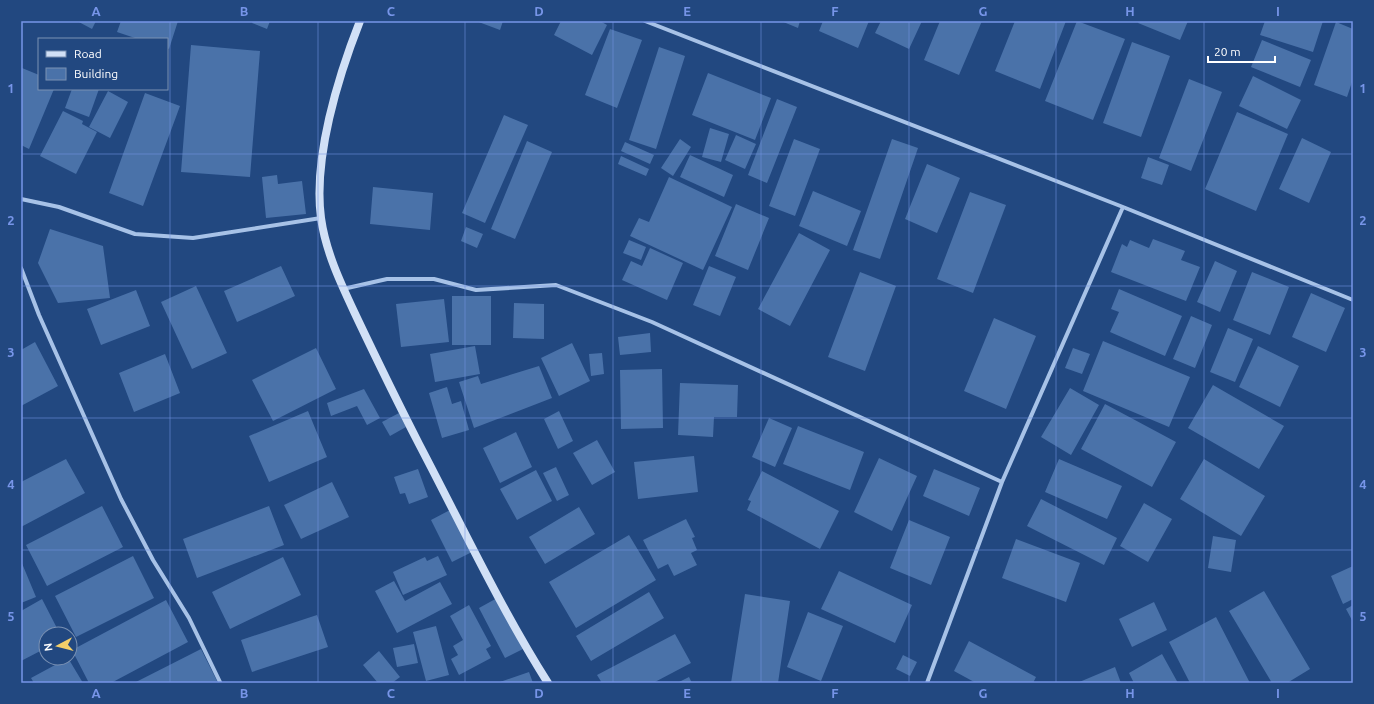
<svg xmlns="http://www.w3.org/2000/svg" width="1374" height="704" font-family="Ubuntu,sans-serif">
  <rect width="100%" height="100%" fill="#224880"/>
  <path fill="#4a72a9" d="M77 21H96L92 29Z
    M121 21H178L169 49 167 48V39H138L117 32Z
    M253 21H270L267 29 252 23Z
    M476 21H503L500 30Z
    M561 21H600L607 25 592 55 554 35Z
    M781 21H800L798 28Z
    M823 21H869L858 48 819 31Z
    M881 21H922L909 49 875 33Z
    M940 21H982L959 75 924 60Z
    M1015 21H1066L1040 89 995 71Z
    M1077 21 1125 39 1093 120 1045 101Z
    M1139 21H1188L1180 40 1138 23Z
    M1265 21H1323L1313 52 1260 35Z
    M1336 22 1353 29V79L1347 97 1314 85Z
    M610 29 642 40 617 108 585 95Z
    M1262 40 1311 60 1300 87 1251 67Z
    M1132 42 1170 56 1141 137 1103 123Z
    M191 45 260 51 250 177 181 172Z
    M659 47 685 56 656 149 629 140Z
    M22 68 39 75V89H54L29 149 21 145Z
    M708 73 771 98 755 140 692 115Z
    M1253 76 1301 100 1287 129 1239 106Z
    M1189 79 1222 92 1191 171 1159 158Z
    M72 89H99L89 117 65 108Z
    M108 91 128 102 110 138 89 127Z
    M145 93 180 106 143 206 109 193Z
    M777 99 797 107 767 183 748 175Z
    M63 111 83 121 82 124 97 132 76 174 40 156Z
    M1237 112 1288 134 1256 211 1205 189Z
    M504 115 528 125 485 223 462 213Z
    M710 128 729 134 721 162 702 157Z
    M736 135 756 144 745 169 725 160Z
    M1302 138 1331 152 1309 203 1279 189Z
    M680 139 691 147 673 176 661 168Z
    M794 139 820 149 795 216 769 206Z
    M892 139 918 148 880 259 853 250Z
    M527 141 552 152 515 239 491 229Z
    M625 142 654 155 650 164 621 151Z
    M690 155 733 175 724 197 680 177Z
    M621 156 649 169 646 176 618 164Z
    M1148 157 1169 165 1162 185 1141 178Z
    M927 164 960 178 937 233 905 219Z
    M277 175 278 184 302 181 306 214 266 218 262 177Z
    M669 177 732 207 703 270 630 236 639 218 649 222Z
    M373 187 433 193 430 230 370 224Z
    M813 191 861 211 847 246 799 226Z
    M970 192 1006 205 973 293 937 279Z
    M736 204 769 218 748 270 715 256Z
    M466 227 483 234 477 248 461 241Z
    M50 229 103 246 110 298 58 303 38 263Z
    M799 233 830 250 790 326 758 309Z
    M1153 239 1185 251 1181 260 1200 267 1186 301 1111 272 1122 244 1127 247 1130 240 1149 248Z
    M629 240 646 247 641 260 623 253Z
    M650 248 683 263 667 300 622 280 631 261 642 266Z
    M1215 261 1237 271 1220 312 1197 302Z
    M281 266 295 296 237 322 224 291Z
    M709 266 736 277 720 316 693 305Z
    M860 272 896 286 865 371 828 357Z
    M1252 272 1289 287 1270 335 1233 320Z
    M196 286 227 353 192 369 161 302Z
    M1119 289 1182 316 1165 356 1110 332 1119 312 1111 309Z
    M136 290 150 326 101 345 87 309Z
    M1311 293 1345 308 1326 352 1292 337Z
    M452 296H491V345H452Z
    M444 299 449 342 401 347 396 304Z
    M514 303 544 304V339L513 338Z
    M1191 316 1212 325 1195 368 1173 359Z
    M994 318 1036 336 1006 409 964 391Z
    M1228 328 1253 339 1235 382 1210 372Z
    M650 333 651 352 620 355 618 337Z
    M1103 341 1190 377 1169 427 1083 391Z
    M35 342 58 386 21 406V350Z
    M572 343 590 381 559 396 541 358Z
    M475 346 480 374 435 382 430 354Z
    M1258 346 1299 366 1280 407 1239 387Z
    M316 348 336 389 273 421 252 380Z
    M1073 348 1090 354 1082 374 1065 368Z
    M602 353 604 374 591 376 589 354Z
    M165 354 180 393 134 412 119 373Z
    M539 366 552 398 474 428 459 382 478 376 481 384Z
    M662 369 663 428 621 429 620 370Z
    M680 383 738 385 737 417H714L713 437 678 435Z
    M1213 385 1284 426 1259 469 1188 428Z
    M447 387 452 404 461 401 469 430 442 438 429 393Z
    M1070 388 1099 405 1071 455 1041 437Z
    M364 389 380 418 367 425 357 406 331 416 327 403Z
    M1105 404 1176 442 1152 487 1081 449Z
    M308 411 327 457 269 482 249 436Z
    M559 411 573 441 558 449 544 419Z
    M399 413 406 427 390 436 382 422Z
    M769 418 792 428 775 467 752 457Z
    M798 426 864 452 850 490 783 464Z
    M516 432 532 467 500 483 483 448Z
    M597 440 615 472 592 485 573 453Z
    M694 456 698 492 638 499 634 462Z
    M879 458 917 476 892 531 854 512Z
    M66 459 85 493 21 527V482Z
    M1059 459 1122 486 1107 519 1045 492Z
    M1204 459 1265 496 1241 536 1180 499Z
    M556 467 569 495 557 501 543 473Z
    M418 469 428 497 409 504 405 493 400 494 394 477Z
    M934 469 980 488 969 516 923 496Z
    M536 470 552 501 517 520 500 489Z
    M762 471 839 511 820 549 747 510 751 501 748 500Z
    M332 482 349 517 301 539 284 505Z
    M1041 499 1117 538 1104 565 1027 526Z
    M1144 503 1172 519 1148 562 1120 546Z
    M102 506 123 547 47 586 26 545Z
    M269 506 284 545 197 578 183 539Z
    M579 507 595 534 545 564 529 537Z
    M450 510 472 552 452 562 431 520Z
    M686 519 695 537 692 538 697 550 691 553 697 565 674 576 668 564 658 569 643 540Z
    M909 520 950 537 931 585 890 568Z
    M629 535 656 580 576 628 549 582Z
    M1213 536 1236 540 1231 572 1208 568Z
    M1016 539 1080 563 1066 602 1002 578Z
    M133 556 154 598 76 637 55 596Z
    M438 556 447 575 403 595 393 572 425 557 427 561Z
    M283 557 301 595 230 629 212 592Z
    M21 561 36 597 21 603Z
    M1353 566V599L1343 604 1331 576Z
    M839 571 912 605 895 643 821 609Z
    M394 581 405 601 440 582 452 604 397 633 375 591Z
    M1264 591 1310 669 1287 683H1272L1229 611Z
    M649 592 664 618 591 661 576 636Z
    M745 594 790 601 778 683H731Z
    M499 597 525 648 505 658 479 608Z
    M42 599 60 634H46V648L21 661V611Z
    M166 600 188 642 111 683H89L72 650Z
    M1154 602 1167 630 1132 647 1119 619Z
    M469 605 491 646 486 649 491 658 459 675 451 659 458 655 453 646 463 640 450 616Z
    M1353 605V622L1346 609Z
    M808 612 843 626 821 681 787 667Z
    M317 615 328 647 252 672 241 640Z
    M1216 617 1250 683H1190L1169 642Z
    M436 626 449 675 426 681 413 632Z
    M675 634 691 663 653 683H602L597 675Z
    M969 641 1036 677 1033 683H976L954 671Z
    M414 644 418 663 397 667 393 648Z
    M201 649 218 683H134Z
    M379 651 400 677 392 683H378L363 665Z
    M1162 654 1178 683H1134L1129 673Z
    M903 655 917 662 910 676 896 669Z
    M68 658 83 683H34L31 678Z
    M1115 667 1121 683H1077Z
    M529 672 533 683H497Z
    M689 677 692 683H677Z"/>
  <g fill="none" stroke-linecap="round" stroke-linejoin="round">
    <path stroke="#a7c2e7" stroke-width="4" d="M645 21 1123 207 1353 300
      M21 199 59 207 135 234 193 238 321 218
      M21 268 39 315 121 499 153 560 189 618 220 682
      M343 289 387 279H434L476 290 556 285 652 322 1002 482
      M927 683 1002 482 1123 207"/>
    <path stroke="#d1e0f6" stroke-width="8" d="M360 21C338 77 313 158 321 218 326 254 343 288 358 320 378 362 398 403 419 444 461 524 500 607 548 683"/>
  </g>
  <path fill="none" stroke="#7795e8" stroke-width="1" stroke-opacity="0.55" d="M170 21V683M318 21V683M465 21V683M613 21V683M761 21V683M909 21V683M1056 21V683M1204 21V683M21 154H1353M21 286H1353M21 418H1353M21 550H1353"/>
  <rect width="1374" height="704" fill="none" stroke="#224880" stroke-width="44"/>
  <rect x="38" y="38" width="130" height="52" fill="#224880" stroke="#7a91b3"/>
  <rect x="46" y="51" width="20" height="6" fill="#d1e0f6" stroke="#7a91b3"/>
  <text x="74" y="58" font-size="12" fill="#ffffff">Road</text>
  <rect x="46" y="68" width="20" height="12" fill="#4a72a9" stroke="#7a91b3"/>
  <text x="74" y="78" font-size="12" fill="#ffffff">Building</text>
  <g transform="translate(58 646) rotate(263)"><circle r="19" fill="#224880" stroke="#7a91b3"/>
  <path d="M0-3L7 15L0 10L-7 15Z" fill="#f3cf69"/>
  <text y="-6" font-size="11" font-weight="bold" text-anchor="middle" fill="#ffffff">N</text>
  </g>
  <path d="M1208 56v6h67v-6" fill="none" stroke="#ffffff" stroke-width="2"/>
  <text x="1214" y="56" font-size="12" fill="#ffffff" stroke="#224880" stroke-width="3" paint-order="stroke">20 m</text>
  <rect x="22" y="22" width="1330" height="660" fill="none" stroke="#7795e8" stroke-width="1.5"/>
  <g font-size="13" text-anchor="middle" font-weight="bold" fill="#7795e8">
    <text x="96" y="16">A</text>
    <text x="244" y="16">B</text>
    <text x="391" y="16">C</text>
    <text x="539" y="16">D</text>
    <text x="687" y="16">E</text>
    <text x="835" y="16">F</text>
    <text x="983" y="16">G</text>
    <text x="1130" y="16">H</text>
    <text x="1278" y="16">I</text>
    <text x="11" y="93">1</text>
    <text x="1363" y="93">1</text>
    <text x="11" y="225">2</text>
    <text x="1363" y="225">2</text>
    <text x="11" y="357">3</text>
    <text x="1363" y="357">3</text>
    <text x="11" y="489">4</text>
    <text x="1363" y="489">4</text>
    <text x="11" y="621">5</text>
    <text x="1363" y="621">5</text>
    <text x="96" y="698">A</text>
    <text x="244" y="698">B</text>
    <text x="391" y="698">C</text>
    <text x="539" y="698">D</text>
    <text x="687" y="698">E</text>
    <text x="835" y="698">F</text>
    <text x="983" y="698">G</text>
    <text x="1130" y="698">H</text>
    <text x="1278" y="698">I</text>
  </g>
</svg>
